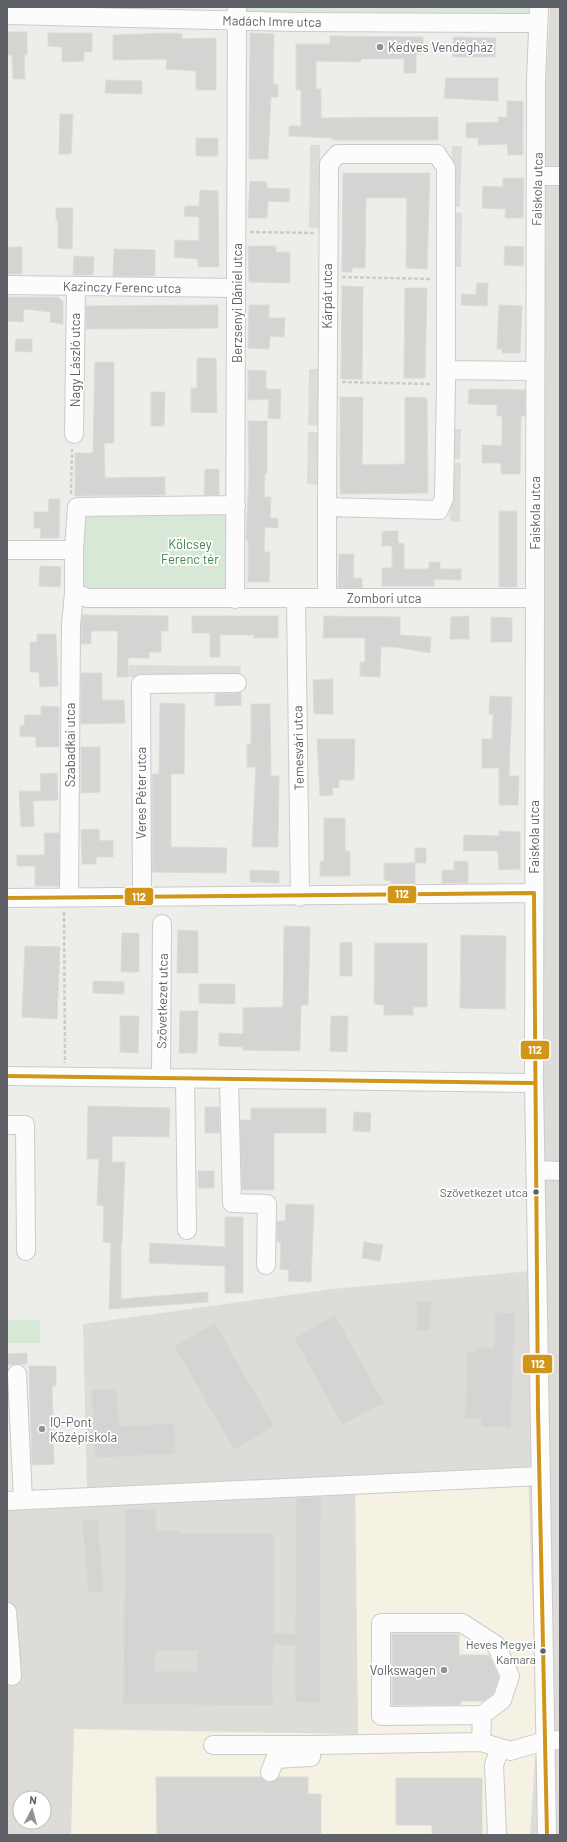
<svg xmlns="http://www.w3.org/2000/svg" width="567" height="1842" font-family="Barlow,sans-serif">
  <rect width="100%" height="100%" fill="#edede9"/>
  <path fill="#f5f2e4" d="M528 1468 537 1730 530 1835H71L73 1729 358 1734 355 1476Z"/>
  <path fill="#dddcd9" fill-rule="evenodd" d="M550 7H560V1835H530L537 1730 528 1468 355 1476 358 1734 74 1729 71 1835H7V1492L87 1488 83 1324 332 1289 542 1270 544 280 546 78ZM20 1798H44V1822H20Z
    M310 145H320L319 228H309Z
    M452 146H462L460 207H450Z
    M452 212 462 213 461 267H451Z
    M309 369H321L320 426 308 425Z
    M450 429H461L460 459H449Z
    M308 432H320L318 485 307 484Z
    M451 463H461L460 522 450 521Z
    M129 665 241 666 240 678 128 677Z"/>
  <path fill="#d7e8d7" d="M237 7H538L535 21 237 20Z
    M236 505 235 599 90 594 79 588 77 507Z
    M7 1320H40V1343H7Z"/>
  <path fill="#d4d4d2" stroke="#dcdbd8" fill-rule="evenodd" d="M7 32H27V55H24L25 79H13L12 55H7Z
    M48 33H92V52H84V61L62 62V47L48 46Z
    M169 33 182 34V39L216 38V90H196V71L166 69 167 59 113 60V35Z
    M250 33 274 34 273 84H278V97H271L268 159H249Z
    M330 36 423 37V54H416V73H404V59H361V62L316 61V89H321V118L438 117V140H332V138L289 136V126H301V90H296V44H330Z
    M453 37 496 38 495 57H453Z
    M446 78H498V101L444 98Z
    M106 80 142 81V94L105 93Z
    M507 101H523V155H508L507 144 478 145V138H466V123L499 122 498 117H507Z
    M60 114H73L71 154H59Z
    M196 138H218V156H196Z
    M343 173H430L427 269 406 268 407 198H366L365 268H352V272H342Z
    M503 178H524L523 218H505L506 209 482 208 483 186 503 187Z
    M250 181 267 182V188L290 189 289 202 268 201 267 218H248Z
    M200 190 218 191 219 267H198V259L174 257 175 240 199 241V217L184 216 185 206H199Z
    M56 208H73L72 249 58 248V221L56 220Z
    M248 246H276V252H290V283L249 282Z
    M505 246 524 247 523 266 504 265Z
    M7 247H22V274H7Z
    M114 249 155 250V276H113Z
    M74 256 94 257 93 275H73Z
    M477 283H488L487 306 461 305 462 294 476 295Z
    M342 286 363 287 362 379H341Z
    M405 288H427L425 378H404Z
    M7 297H58L63 302V324L50 322 51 312 24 309 23 322 7 321Z
    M218 305V328L86 329V306Z
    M249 305H269V318H285L284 337 270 336 269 349 248 348Z
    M499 305 522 306 520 353H502V349H497Z
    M16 339H32V352L15 351Z
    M197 358H216L217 413 191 412V388H197Z
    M95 362H114V443H104L105 478 165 477V495L75 496V453H93Z
    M248 370 266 371V389H281L280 419 268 418 269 399 248 400Z
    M469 389 525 390V416H521L520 474H501V463H482V445L502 446V416H497V405L468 404Z
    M151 392H165L164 426H151Z
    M340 397H363L362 465 405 464V397L427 398 428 493 340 494Z
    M248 421H267V473H265L264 497H271L270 518H278V528L265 527 264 552H270L269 582H248V540H246L249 473Z
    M205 469H219V495H204Z
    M49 499H60L59 538H40L41 528H34V512H48Z
    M499 511H517V587H499Z
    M386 531H398V543L404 544V569H429V562H440V569H461V580L434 579V586H382V568H392V546H382V532Z
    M339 554H354L353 578H362V588H338Z
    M40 566 61 567 60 587 39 586Z
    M82 615 168 616V631H161V652H149V658H128V677H117L118 631H91V644H81Z
    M192 616H278V638H254V635H220V657H210V633H192Z
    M324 616 400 617V635L431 637 430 653 395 647H381L380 677 360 676V662H365V638H323Z
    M469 616V639H450L451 617Z
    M491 617 512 618V642H491Z
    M37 634H56L58 686 40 687 39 672H30V642H37Z
    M81 673H102V700H124L125 723 81 724Z
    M333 679V714H314L313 680Z
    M241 693V705L215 706V694Z
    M490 696 512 697 509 776H519L518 805H499V768H482V739H492L493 714H489Z
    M160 703 185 704 184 774H171V847L227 848 226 873 152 872V774H159Z
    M251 704H270L271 776H279L278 847H252L256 767H247V744H251Z
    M41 706 59 707V747H36V737L20 736V726L24 725 25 715H41Z
    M317 739H355L354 780H339V788H332L333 795 320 796Z
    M81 747H100V792L81 793Z
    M57 773 58 800 33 801 34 826 21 827 19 791H41L40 774Z
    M324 818H345V851H350V876H320V861H324Z
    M99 829 100 841 113 840V857H96V864H82L81 830Z
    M499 831 520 832V869L499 870 498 851H463L464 835 499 836Z
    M44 833H59V886H35V866H17V855H45Z
    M415 848H426V863H415Z
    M454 861 468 862V883H442V870H454Z
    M384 863H415V884H391V881L384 880Z
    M250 870 279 871V883L250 882Z
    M284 926 310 927 308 1005H301L300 1051 243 1050V1047L219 1046V1033L243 1034V1008L283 1007Z
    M178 930 198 931V973H177Z
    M122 933H139V972H121Z
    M461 935 506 936 505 1009 460 1008Z
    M352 942V976H340V943Z
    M375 943H427V1007H413V1015H384V1005L374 1004Z
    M25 946 60 947 57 1019 22 1017Z
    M93 981 124 982V994L93 993Z
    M199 984H235V1004L199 1003Z
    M180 1011H198L197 1053H179Z
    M120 1016H139L138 1053 120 1052Z
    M331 1016H348L347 1052 330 1051Z
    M88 1106 170 1108 169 1137 112 1136V1162H125L122 1243H121V1299L208 1292V1302L109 1309 111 1243 103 1242 104 1206 97 1205 99 1159H87Z
    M205 1107H219L220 1133H205Z
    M251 1108H326V1133H274V1190H242L240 1120H251Z
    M354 1112 371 1113 370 1132 353 1131Z
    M198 1171H214V1188H198Z
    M286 1204 314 1205 311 1282 288 1281 289 1270 280 1269 281 1242H277V1221H285Z
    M225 1217H243V1293H225V1266L149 1263 150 1243 225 1247Z
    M364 1242 383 1245 380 1261 362 1258Z
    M417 1301H431L430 1331H417Z
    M495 1312 515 1313 511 1428 481 1427V1419H465L467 1352H476V1347H494Z
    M335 1315 384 1403 342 1425 294 1338Z
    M215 1323 274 1426 234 1450 174 1346Z
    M27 1353V1364L7 1365V1354Z
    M29 1366H56V1386H52L54 1464 32 1465Z
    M117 1389 119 1426 174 1423 176 1454 95 1458 91 1390Z
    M321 1497 320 1703 295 1702V1646L274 1645 272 1672 273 1706 123 1704 125 1509H156V1530H179V1533L274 1534V1633L295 1634 296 1498ZM156 1651H197V1671H155Z
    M98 1519 104 1592 88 1593 82 1520Z
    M392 1634H459V1655H489L499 1677 493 1694 483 1701H460L461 1705H392Z
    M156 1777H261L266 1782H271L279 1777H308V1794H321V1835H157Z
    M396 1778H482V1835H432V1825H396Z"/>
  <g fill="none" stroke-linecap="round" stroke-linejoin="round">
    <defs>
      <path id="minor" d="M539 7 536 79 534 1083 547 1835
        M7 15 297 22 538 23
        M338 154H437L446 168V384L444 498 439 510 327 507 329 164Z
        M537 176H560
        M7 285 236 288
        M446 370 535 371
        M74 434 76 286
        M236 505 77 507 74 550V593L88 598H534
        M7 550H74
        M327 598V507
        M235 599 237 7
        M296 599 300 897
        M69 897 71 625 74 593
        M7 898 534 893
        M142 898 141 684 237 683
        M7 1076 534 1083
        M161 1078 162 924
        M185 1079 187 1230
        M229 1079 232 1203 267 1204 266 1265
        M7 1125H25L26 1251
        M535 1170 560 1171
        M17 1374 23 1500
        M7 1501 540 1476
        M7 1612 12 1676
        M481 1742 482 1715 502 1700 510 1676 496 1645 462 1623H381V1716L482 1715
        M213 1745H312L481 1742 510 1751 545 1741 560 1740
        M270 1772 275 1759 311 1757V1748
        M497 1835 494 1765 500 1748"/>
    </defs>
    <use href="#minor" stroke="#cacbca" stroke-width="20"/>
    <path stroke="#c9cecb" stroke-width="2.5" stroke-dasharray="4 2" stroke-linecap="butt" d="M250 232 315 233
      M342 277 431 279
      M342 382 431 384
      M71 494 72 449
      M64 912 65 1063"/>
    <use href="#minor" stroke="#fcfcfc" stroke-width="18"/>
    <defs>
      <path id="bus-1" d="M534 893 538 1410 547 1835
        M7 898 534 893
        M7 1076 534 1083"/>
    </defs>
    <use href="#bus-1" stroke="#fff" stroke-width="7"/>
    <use href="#bus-1" stroke="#d1951a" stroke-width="4"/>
  </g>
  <g fill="#909294" stroke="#fff" stroke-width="1.5">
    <circle cx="380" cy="47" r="4"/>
    <circle cx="42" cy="1429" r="4"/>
    <circle cx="444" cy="1670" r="4"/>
  </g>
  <g fill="#5e6166" stroke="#fff" stroke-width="1.5">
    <circle cx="536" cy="1192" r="3.5"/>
    <circle cx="543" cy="1651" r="3.5"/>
  </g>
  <g text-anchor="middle" stroke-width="3.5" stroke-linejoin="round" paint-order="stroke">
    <g font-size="12" fill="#5e6166" stroke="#fff" text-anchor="end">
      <text x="528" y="1197">Szövetkezet utca</text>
      <text x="536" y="1649">Heves Megyei<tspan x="536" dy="15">Kamara</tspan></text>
    </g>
    <g font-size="13" fill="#5e6166" stroke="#fff">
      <text transform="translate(272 21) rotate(1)" y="5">Madách Imre utca</text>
      <text transform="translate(537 189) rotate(-89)" y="5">Faiskola utca</text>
      <text transform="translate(122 287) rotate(1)" y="5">Kazinczy Ferenc utca</text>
      <text transform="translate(327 296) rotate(-90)" y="5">Kárpát utca</text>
      <text transform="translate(237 303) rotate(-90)" y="5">Berzsenyi Dániel utca</text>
      <text transform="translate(75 360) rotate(-90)" y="5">Nagy László utca</text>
      <text transform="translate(535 513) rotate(-90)" y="5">Faiskola utca</text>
      <text x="384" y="603">Zombori utca</text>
      <text transform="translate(70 745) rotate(-90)" y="5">Szabadkai utca</text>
      <text transform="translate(298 748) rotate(-91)" y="5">Temesvári utca</text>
      <text transform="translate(141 793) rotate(-90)" y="5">Veres Péter utca</text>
      <text transform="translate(534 837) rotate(-90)" y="5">Faiskola utca</text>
      <text transform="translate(162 1001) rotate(-89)" y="5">Szövetkezet utca</text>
    </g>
    <g font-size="13" fill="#5e6166" stroke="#fff" text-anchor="start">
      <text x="388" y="52">Kedves Vendégház</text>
      <text x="50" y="1427">IQ-Pont<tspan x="50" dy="15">Középiskola</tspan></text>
      <text x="436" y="1675" text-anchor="end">Volkswagen</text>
    </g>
    <g font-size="13" fill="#3e8548" stroke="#fff">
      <text x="190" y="549">Kölcsey<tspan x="190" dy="15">Ferenc tér</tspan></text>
    </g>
  </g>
  <g stroke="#fff" stroke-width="1.5">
    <rect x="387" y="885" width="30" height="19" rx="4" fill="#d1951a"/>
    <rect x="124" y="887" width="30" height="19" rx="4" fill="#d1951a"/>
    <rect x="520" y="1040" width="30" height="20" rx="4" fill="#d1951a"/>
    <rect x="522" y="1354" width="31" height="20" rx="4" fill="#d1951a"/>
  </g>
  <g font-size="11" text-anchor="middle" font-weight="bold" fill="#fff">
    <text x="402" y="898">112</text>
    <text x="139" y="901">112</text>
    <text x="535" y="1054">112</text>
    <text x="538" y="1368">112</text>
  </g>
  <rect width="567" height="1842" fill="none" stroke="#5e6166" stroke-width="16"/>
  <g transform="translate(32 1810) rotate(6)"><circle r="19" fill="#ffffff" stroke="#bfc0c2"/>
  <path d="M0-3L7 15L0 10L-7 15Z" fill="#909294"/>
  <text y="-6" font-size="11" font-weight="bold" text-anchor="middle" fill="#5e6166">N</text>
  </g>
</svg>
